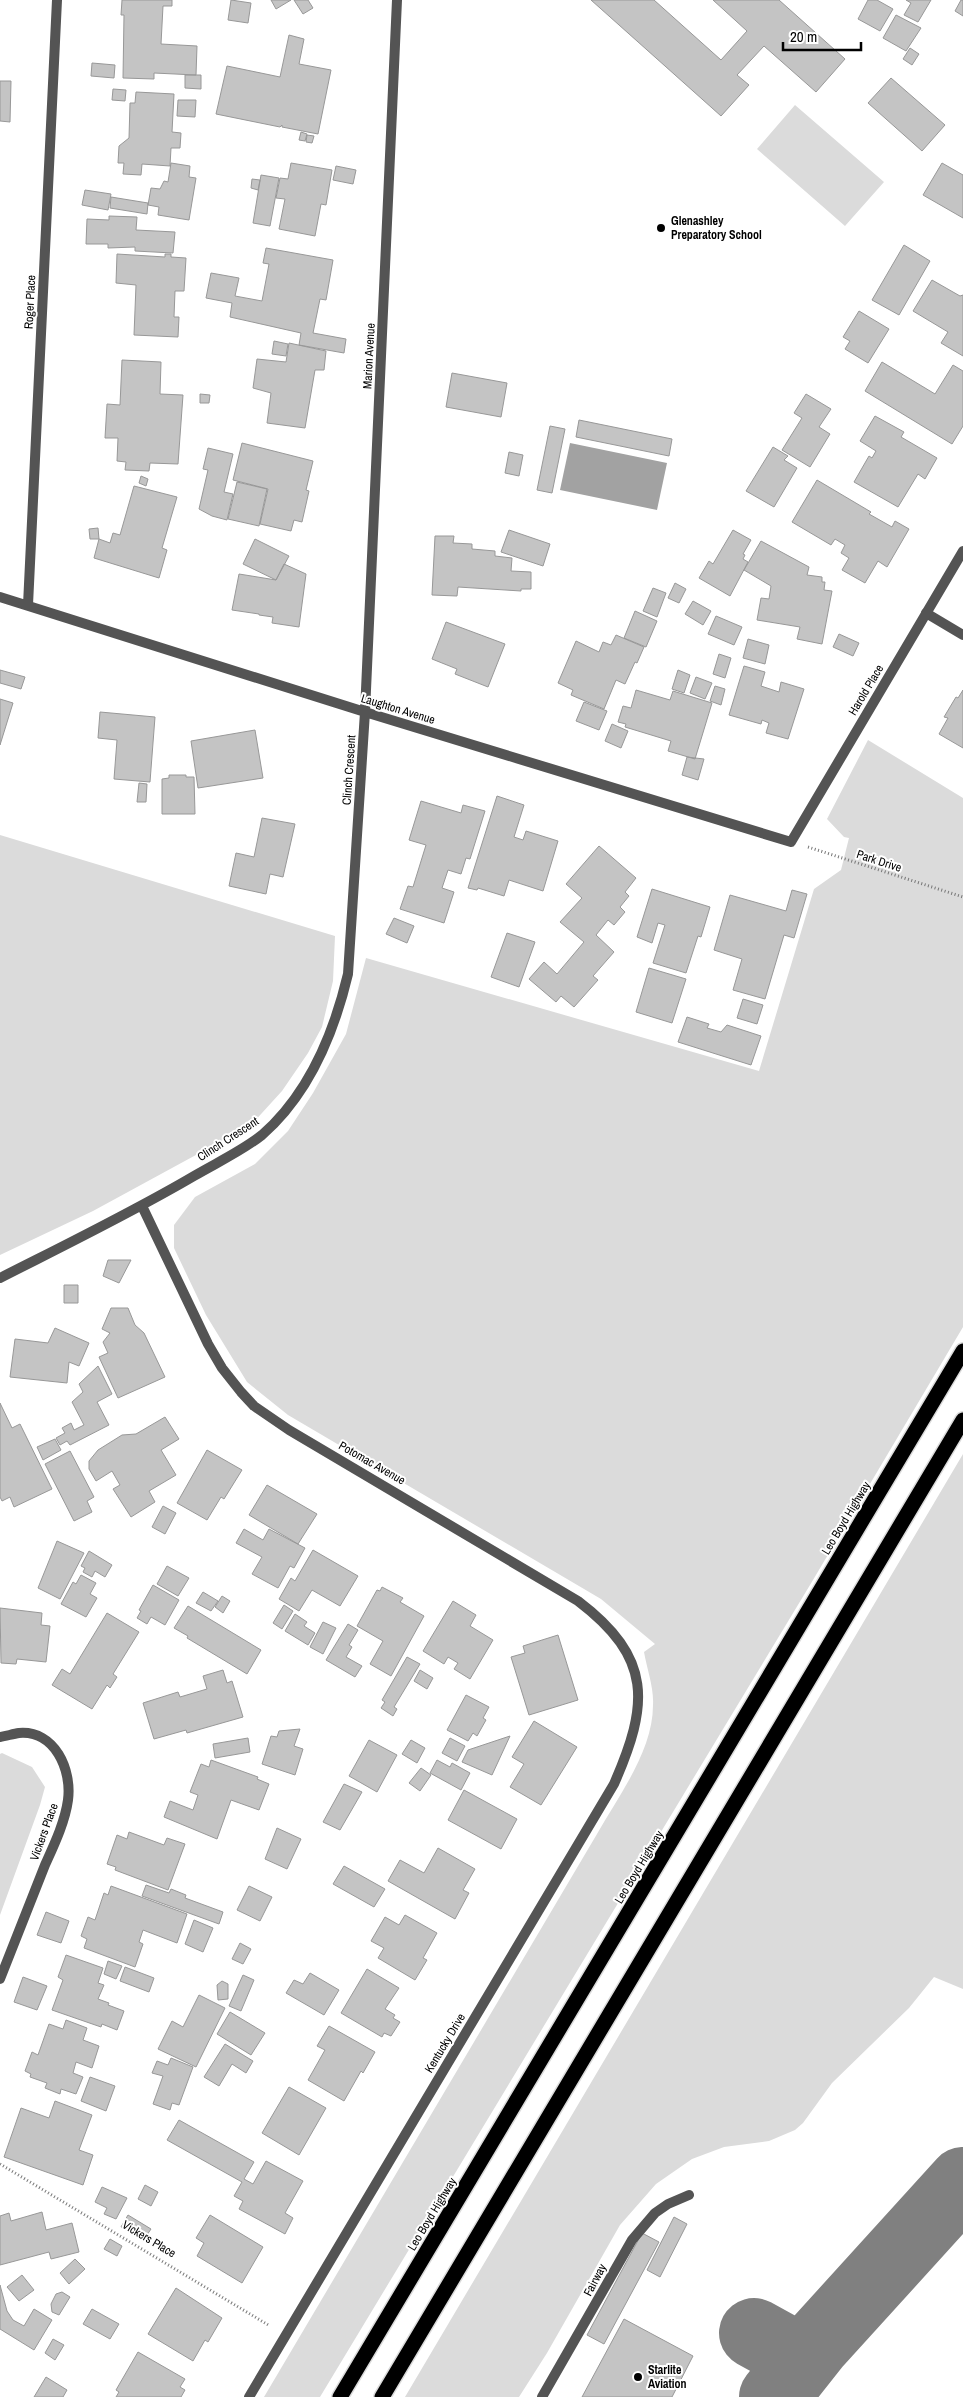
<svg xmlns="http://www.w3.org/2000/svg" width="963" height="2397" font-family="'Archivo Narrow',sans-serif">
  <rect width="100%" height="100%" fill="#fff"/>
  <path fill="#dbdbdb" d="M795 105 884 182 845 226 757 149Z
    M868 740 963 798V1327L813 1580 320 2397H264L597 1834C619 1795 653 1751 653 1705 654 1688 647 1669 644 1652L655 1644 601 1599 288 1415 247 1382 206 1315 174 1248V1225L195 1197 255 1164 288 1131 313 1093 346 1034 366 958 759 1071 814 889 841 870 849 838 844 837 827 819Z
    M0 835 335 936 333 981 322 1027 308 1053 282 1091 251 1125 93 1211 0 1255Z
    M963 1454V1989L934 1977 909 2008 832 2083 803 2123 795 2130 769 2141 724 2147 692 2159 656 2184 620 2225 547 2353 519 2397H405Z
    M2 1753 32 1767 45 1787 40 1805 0 1915V1754Z"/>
  <path fill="#a2a2a2" d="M570 443 667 463 657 510 560 490Z"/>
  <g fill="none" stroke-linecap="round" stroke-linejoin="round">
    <path stroke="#808080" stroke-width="70" d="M754 2333 803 2360
      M774 2397 815 2345 963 2182"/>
  </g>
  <path fill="#c4c4c4" stroke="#989898" d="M122 0H172V6H163L161 44 197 46 196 75 154 73V79L123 78 124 15H121Z
    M231 0 251 3 248 23 228 20Z
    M271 0H291L276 9Z
    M294 0H308L313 8 303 14Z
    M591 0H654L721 60 747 31 713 0H779L845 59 816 92 764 46 737 75 749 85 721 116Z
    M868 0H877L893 9 880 31 858 19Z
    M906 0H931L918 22 904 15 911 3Z
    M961 0H963V16L955 11Z
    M896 15 921 28 906 51 883 38Z
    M289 35 304 39 299 64 331 70 318 134 282 127V125L280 127 216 114 227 66 280 77Z
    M910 48 919 54 912 65 903 59Z
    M92 63 115 65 114 78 91 76Z
    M185 75H201V89L185 88Z
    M891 78 945 125 922 151 868 103Z
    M0 81H11L10 122 0 121Z
    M113 89 126 90 125 101 112 100Z
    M136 92 174 94 172 132 181 133 180 148H171L170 166 142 164 141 175 123 174 124 163H118L119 146 129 138 130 103H135Z
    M178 100H196L195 117 177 116Z
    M301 132 307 134 305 141 299 140Z
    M307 135 314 136 312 143 306 142Z
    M171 163 190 166 189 177 196 178 189 220 158 215 159 207 148 205 151 188 160 189 164 181 168 182Z
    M291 163 332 170 326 205 321 204 315 236 279 229 285 199 276 198 280 178 288 179Z
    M942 163 963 175V218L923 195Z
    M336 166 356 170 353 184 333 180Z
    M261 175 279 178 270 226 253 223Z
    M252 179 260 180 258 190 251 188Z
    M85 190 111 194 108 210 82 205Z
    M111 197 148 203 147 214 110 208Z
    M109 216 137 217 136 230 175 232 173 253 135 251V247L108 248V244H86L87 219 109 220Z
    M904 245 930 261 899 315 872 300Z
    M266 248 333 260 326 300 320 299 313 333 346 339 344 353 299 345 301 333 230 317 232 303 206 298 211 273 239 278 235 296 262 301 269 264 263 263Z
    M117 254 165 257V254H171V257L186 258 184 291H175L174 317H179L178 337 134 335 136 285 116 283Z
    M932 280 960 296 963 295V356L941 343 948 332 913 311Z
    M859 311 889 329 868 363 845 349 850 341 843 337Z
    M274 341 288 344 286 356 272 354Z
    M289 343 326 351 324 370H315L305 428 267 423 271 393 253 388 257 359 286 362Z
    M122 360 161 362 160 394 183 395 178 464 150 463 149 471 125 470 126 462 117 461 118 438H105L107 404 120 405Z
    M882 362 935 394 953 365 963 371V426L952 444 865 391Z
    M452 373 507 383 501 417 446 407Z
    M200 394 210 395 209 403H200Z
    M806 394 831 409 819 427 830 434 810 467 782 450 802 418 794 413Z
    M875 416 904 432 901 437 937 458 925 479 918 474 898 507 854 482 869 456 872 458 876 451 860 441Z
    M579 420 672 439 669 456 576 437Z
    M550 426 565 429 552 493 537 490Z
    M242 443 313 461 306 490 309 491 302 522 294 520 291 531 260 524 268 489 233 480Z
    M773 447 788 456 784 460 797 468 774 507 746 491Z
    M208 448 233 454 224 492 233 494 227 520 212 516 199 509 208 470 203 469Z
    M509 452 523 455 519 476 505 473Z
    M141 476 148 479 146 486 139 483Z
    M817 480 871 512 869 514 892 527 895 521 909 529 887 567 878 561 865 583 842 570 849 558 841 553 845 545 835 539 831 545 792 522Z
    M237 482 267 489 259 526 228 519Z
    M134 486 177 497 162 548 167 550 159 578 94 558 99 539 110 543 113 533 120 535Z
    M98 528 99 539H90L89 529Z
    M509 530 550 544 543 566 501 552Z
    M733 530 751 540 743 554 745 555 743 559 748 562 730 596 699 578 709 561 713 564Z
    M435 536H454L453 543 472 544V549L495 551V556L512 558 511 571 531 572V589H521V591L458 587 457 596 432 595Z
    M255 539 289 556 276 580 243 564Z
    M761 541 809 567 807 575 822 577V582H825L824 590 832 591 822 644 797 639 800 627 757 620 761 598 769 599 771 586 744 570Z
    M284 564 306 574 299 627 272 623 273 617 259 615V614L232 610 239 574 276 580Z
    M675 583 686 589 679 603 668 598Z
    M653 588 666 593 657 617 643 611Z
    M693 601 711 611 703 625 685 614Z
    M635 611 657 621 646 647 624 638Z
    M716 616 742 627 734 645 708 634Z
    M446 622 505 644 488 687 455 674 457 669 432 659Z
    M839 634 859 643 853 656 833 647Z
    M616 635 644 647 637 663 635 662 625 684 616 680 604 709 571 695 573 690 558 683 576 641 599 652 603 642 611 645Z
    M748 639 769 645 765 664 743 658Z
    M719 654 731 658 725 678 713 674Z
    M744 666 765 672 761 686 779 692 781 682 804 689 788 739 766 733 769 723 762 720 761 724 729 715Z
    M0 670 25 677 21 689 0 683Z
    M678 670 690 675 684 693 672 689Z
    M696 677 712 683 705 699 690 693Z
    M715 686 725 689 721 705 710 701Z
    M636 690 670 700 673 691 712 703 695 759 668 751 671 741 625 727 626 724 618 722 623 706 631 708Z
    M963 690V748L939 734 948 718 944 717 956 697 958 698Z
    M0 699 13 703 0 745Z
    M584 702 607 711 599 730 576 721Z
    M100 712 155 717 150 782 114 779 117 740 98 738Z
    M612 724 628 731 621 748 605 741Z
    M255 730 263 778 198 788 191 741Z
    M687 757 704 759 698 780 682 775Z
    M169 775H186V777H194L195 814H162V779L169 778Z
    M139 783 147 784 146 802H137Z
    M497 796 524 805 514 837 523 840 526 831 558 841 543 891 509 880 504 896 478 888 477 890 468 888Z
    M421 801 461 813 463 805 485 811 470 859 466 858 461 874 448 870 442 888 454 892 444 923 400 909 408 886 413 887 426 845 409 840Z
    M262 818 295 824 283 877 270 874 266 894 229 886 236 853 254 857Z
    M599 846 636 878 625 892 629 896 620 907 625 912 614 925 608 920 596 935 614 952 593 976 598 980 574 1007 561 996 556 1002 529 979 544 962 557 974 584 942 560 922 582 898 566 884Z
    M652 889 710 907 701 937 698 936 686 973 653 963 665 925 658 923 652 943 637 937Z
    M792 890 807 894 794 938 784 935 765 999 733 990 742 959 714 950 730 895 786 911Z
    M394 918 414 926 407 943 386 934Z
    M507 933 535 942 519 987 491 977Z
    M649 968 686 979 672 1023 636 1012Z
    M743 999 763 1005 757 1024 737 1018Z
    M687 1017 709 1024 707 1028 721 1032 727 1025 761 1036 751 1065 678 1042Z
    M108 1260H131L119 1283 103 1276Z
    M64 1285H78V1303H64Z
    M111 1308H128L135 1325 144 1333 165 1377 118 1398 99 1357 108 1353 103 1342 110 1333 102 1329Z
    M55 1328 89 1343 79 1366 69 1362 67 1383 10 1377 15 1339 48 1343Z
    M98 1366 112 1394 97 1402 109 1425 70 1445 67 1441 60 1445 56 1438 65 1433 62 1428 71 1423 74 1430 84 1425 72 1402 83 1392 79 1384Z
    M0 1403 12 1428 20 1424 52 1489 14 1507 10 1497 2 1501 0 1497Z
    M165 1417 179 1439 161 1450 176 1475 149 1491 155 1502 131 1517 113 1489 120 1485 112 1471 96 1481 89 1469V1461L98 1450 122 1435 136 1434Z
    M55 1439 61 1450 43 1460 37 1447Z
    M207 1450 242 1470 224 1499 221 1497 207 1520 177 1503Z
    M70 1451 94 1497 87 1501 92 1512 74 1521 45 1464Z
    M267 1485 317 1514 298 1544 249 1515Z
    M163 1506 176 1513 165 1534 152 1527Z
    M244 1529 263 1540 269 1529 305 1548 294 1568 290 1566 278 1588 252 1574 262 1557 236 1543Z
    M57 1541 84 1553 60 1599 38 1588Z
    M313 1550 358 1576 340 1606 312 1590 299 1611 279 1599 291 1578 295 1581Z
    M89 1551 112 1565 105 1577 95 1571 92 1577 83 1572 85 1568 81 1566Z
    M167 1566 189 1578 178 1596 157 1584Z
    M81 1575 96 1583 90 1594 97 1598 86 1617 61 1604 73 1582 76 1584Z
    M153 1585 179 1600 165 1625 151 1617 147 1624 137 1618 141 1611 139 1610Z
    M382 1587 403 1598 400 1602 424 1616 391 1676 370 1664 383 1641 357 1626 377 1590 380 1591Z
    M203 1592 218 1601 211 1611 196 1603Z
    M222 1596 230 1601 223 1613 215 1607Z
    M453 1601 476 1615 470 1626 493 1640 470 1679 454 1669 458 1663 448 1657 444 1664 423 1651Z
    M284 1605 293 1611 282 1629 273 1623Z
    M188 1606 261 1650 247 1674 187 1638 188 1636 174 1628Z
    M0 1608 42 1613 41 1625 50 1626 46 1662 17 1659 16 1664 1 1663Z
    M107 1613 139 1632 113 1674 117 1677 110 1688 107 1685 92 1709 52 1685 62 1669 70 1674Z
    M295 1614 307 1622 304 1626 315 1633 308 1645 285 1631Z
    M323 1622 336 1628 323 1654 310 1647Z
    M348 1624 358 1630 349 1645 352 1647 346 1657 362 1666 355 1677 326 1660Z
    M558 1635 578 1700 529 1715 511 1657 525 1653 523 1646Z
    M407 1657 420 1664 394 1707 397 1709 393 1716 381 1708 385 1702 382 1700Z
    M223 1670 227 1683 232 1681 243 1717 187 1733 186 1730 154 1739 143 1703 178 1692 180 1697 207 1689 203 1676Z
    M420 1670 433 1678 427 1689 414 1681Z
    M466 1695 489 1707 483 1718 486 1720 477 1736 473 1733 468 1741 447 1730Z
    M534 1721 577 1747 541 1805 510 1787 524 1764 512 1757Z
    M300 1729 294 1746 303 1749 295 1775 262 1764 271 1736 277 1737 279 1731Z
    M510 1736 492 1775 462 1762 468 1750Z
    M248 1738 250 1752 215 1758 213 1744Z
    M450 1738 465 1746 457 1761 442 1753Z
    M369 1740 397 1755 377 1792 349 1776Z
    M411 1740 425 1748 417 1763 402 1754Z
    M211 1760 258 1777 257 1779 269 1784 259 1810 231 1800 217 1839 164 1817 170 1801 193 1810 198 1795 190 1792 201 1764 209 1767Z
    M437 1760 450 1767 452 1763 470 1773 461 1790 430 1773Z
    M421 1768 431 1775 420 1791 409 1783Z
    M344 1784 362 1792 340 1830 323 1822Z
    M464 1790 517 1819 501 1849 448 1820Z
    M277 1828 301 1839 287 1869 265 1859Z
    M129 1832 164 1845 167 1838 185 1844 168 1890 115 1870 116 1867 107 1864 117 1835 127 1839Z
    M438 1848 475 1869 463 1890 469 1893 455 1919 388 1881 400 1860 424 1873Z
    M344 1866 385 1889 374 1907 333 1884Z
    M146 1885 169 1893 171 1889 186 1895 185 1898 223 1912 219 1924 142 1896Z
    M111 1886 187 1914 177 1943 143 1930 139 1942 143 1944 135 1967 84 1948 87 1939 81 1936 88 1917 95 1920 104 1893 108 1895Z
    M249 1886 272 1897 260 1921 237 1910Z
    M46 1912 69 1921 61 1943 37 1935Z
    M405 1915 437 1933 423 1958 427 1960 415 1980 378 1958 384 1948 371 1941 385 1917 399 1925Z
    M194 1920 213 1928 203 1952 185 1944Z
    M240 1943 251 1949 243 1964 232 1959Z
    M66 1955 103 1968 98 1983 104 1985 98 1999 109 2003 108 2005 124 2011 117 2030 102 2024 101 2027 52 2010 63 1980 58 1977Z
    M108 1961 122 1966 116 1979 104 1974Z
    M125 1967 154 1978 149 1992 120 1981Z
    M367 1969 399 1988 385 2009 395 2015 393 2018 400 2022 391 2036 384 2033 382 2037 341 2013Z
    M310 1973 339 1990 324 2015 286 1993 294 1980 303 1984Z
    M243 1975 254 1980 241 2011 229 2006Z
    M23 1977 47 1986 37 2010 14 2002Z
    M222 1981 228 1984V1999L218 2000 217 1985Z
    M199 1995 225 2008 196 2067 158 2049 172 2021 183 2027Z
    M230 2012 265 2033 251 2055 217 2034Z
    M66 2020 87 2028 83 2040 99 2046 92 2068 76 2062 73 2073 83 2077 76 2094 61 2089 60 2094 45 2088 47 2083 30 2077 31 2074 25 2071 32 2052 38 2055 49 2024 63 2029Z
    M329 2026 375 2052 363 2073 361 2071 344 2101 308 2080 325 2050 317 2046Z
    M225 2044 253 2061 246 2073 232 2064 219 2086 204 2077Z
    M171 2058 193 2067 179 2105 172 2103 170 2110 153 2104 163 2076 152 2073 157 2061 168 2065Z
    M90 2077 115 2086 106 2111 81 2101Z
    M289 2087 326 2108 299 2155 262 2133Z
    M55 2101 92 2115 79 2150 93 2155 83 2185 4 2157 21 2108 49 2118Z
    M179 2120 254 2162 244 2179 253 2184 266 2161 303 2181 285 2213 293 2218 285 2234 239 2209 243 2201 234 2196 242 2182 167 2140Z
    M145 2185 158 2192 151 2206 138 2199Z
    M102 2187 127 2198 116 2219 104 2214 107 2208 95 2202Z
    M42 2212 46 2230 72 2223 79 2252 51 2259 49 2252 0 2265V2216L9 2213 11 2221Z
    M128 2215 151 2229 143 2241 121 2227Z
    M210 2215 263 2247 242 2283 197 2256 204 2243 196 2238Z
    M674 2217 687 2224 660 2277 647 2270Z
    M642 2233 659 2242 604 2344 587 2335Z
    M110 2239 122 2246 117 2256 104 2249Z
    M75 2259 85 2269 69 2284 60 2273Z
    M22 2275 34 2290 19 2301 7 2287Z
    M0 2285 7 2311 13 2320 24 2326 34 2309 52 2320 34 2350 0 2329Z
    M176 2288 222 2318 208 2342 205 2340 193 2361 148 2334Z
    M62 2292 70 2297 59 2315 52 2312 51 2304 56 2294Z
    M92 2309 119 2324 110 2339 83 2324Z
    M624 2319 693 2356 672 2397H582Z
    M53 2339 64 2345 55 2360 45 2353Z
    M138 2352 185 2379 180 2387 185 2390 181 2397H116L119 2392 116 2390Z
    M46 2377 67 2390 63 2397H34Z"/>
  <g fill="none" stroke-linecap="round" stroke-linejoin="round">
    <defs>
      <path id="highway" d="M340 2397 963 1351
        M382 2397 963 1420"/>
    </defs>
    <use href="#highway" stroke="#dbdbdb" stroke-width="18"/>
    <path stroke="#767676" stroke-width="3" stroke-dasharray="1 2.5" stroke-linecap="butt" d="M808 847 963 897
      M0 2164 270 2326"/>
    <path stroke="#545454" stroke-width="10" d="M926 613 963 635"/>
    <path stroke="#545454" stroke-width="10" d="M0 597 365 712 791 842 963 551
      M28 605 57 0
      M142 1206 208 1344 222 1368 241 1392 254 1406 289 1430 578 1601C653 1658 649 1704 614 1784L249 2397
      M0 1278C65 1245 131 1213 194 1176 216 1163 242 1151 262 1135 309 1094 334 1033 348 974L365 712 397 0
      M0 1737C6 1736 13 1734 19 1733 55 1730 72 1770 68 1800 65 1822 54 1845 45 1865 30 1903 15 1941 0 1979
      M542 2397 632 2240 655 2213 668 2204 689 2195"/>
    <use href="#highway" stroke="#000" stroke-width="15"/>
  </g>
  <g fill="#000" stroke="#fff" stroke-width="2">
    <circle cx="661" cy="228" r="5"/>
    <circle cx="638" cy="2377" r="5"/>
  </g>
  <g text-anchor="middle" stroke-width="4" stroke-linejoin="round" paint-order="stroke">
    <g font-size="12" font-weight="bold" fill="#000" stroke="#fff" text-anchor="start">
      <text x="671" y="225">Glenashley<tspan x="671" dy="14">Preparatory School</tspan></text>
      <text x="648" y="2374">Starlite<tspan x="648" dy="14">Aviation</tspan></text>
    </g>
    <g font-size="12" fill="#000" stroke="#fff">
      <text transform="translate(30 302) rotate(-87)" y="4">Roger Place</text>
      <text transform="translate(369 356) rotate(-87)" y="4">Marion Avenue</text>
      <text transform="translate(866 690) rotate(-59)" y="4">Harold Place</text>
      <text transform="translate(398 709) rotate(17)" y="4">Laughton Avenue</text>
      <text transform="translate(349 770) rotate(-86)" y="4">Clinch Crescent</text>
      <text transform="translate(879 861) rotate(18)" y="4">Park Drive</text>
      <text transform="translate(228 1139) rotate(-33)" y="4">Clinch Crescent</text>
      <text transform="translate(372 1463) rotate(30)" y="4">Potomac Avenue</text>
      <text transform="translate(846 1518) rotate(-59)" y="4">Leo Boyd Highway</text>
      <text transform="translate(44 1832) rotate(-70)" y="4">Vickers Place</text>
      <text transform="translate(639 1867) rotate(-59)" y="4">Leo Boyd Highway</text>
      <text transform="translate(445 2043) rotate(-59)" y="4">Kentucky Drive</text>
      <text transform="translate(432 2214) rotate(-59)" y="4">Leo Boyd Highway</text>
      <text transform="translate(149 2239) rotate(31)" y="4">Vickers Place</text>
      <text transform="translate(595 2280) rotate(-62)" y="4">Fairway</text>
    </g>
  </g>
  <path d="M783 42v8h78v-8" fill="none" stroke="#000000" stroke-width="2.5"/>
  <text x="790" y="42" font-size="15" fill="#000000" stroke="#ffffff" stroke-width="4" paint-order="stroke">20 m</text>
</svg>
